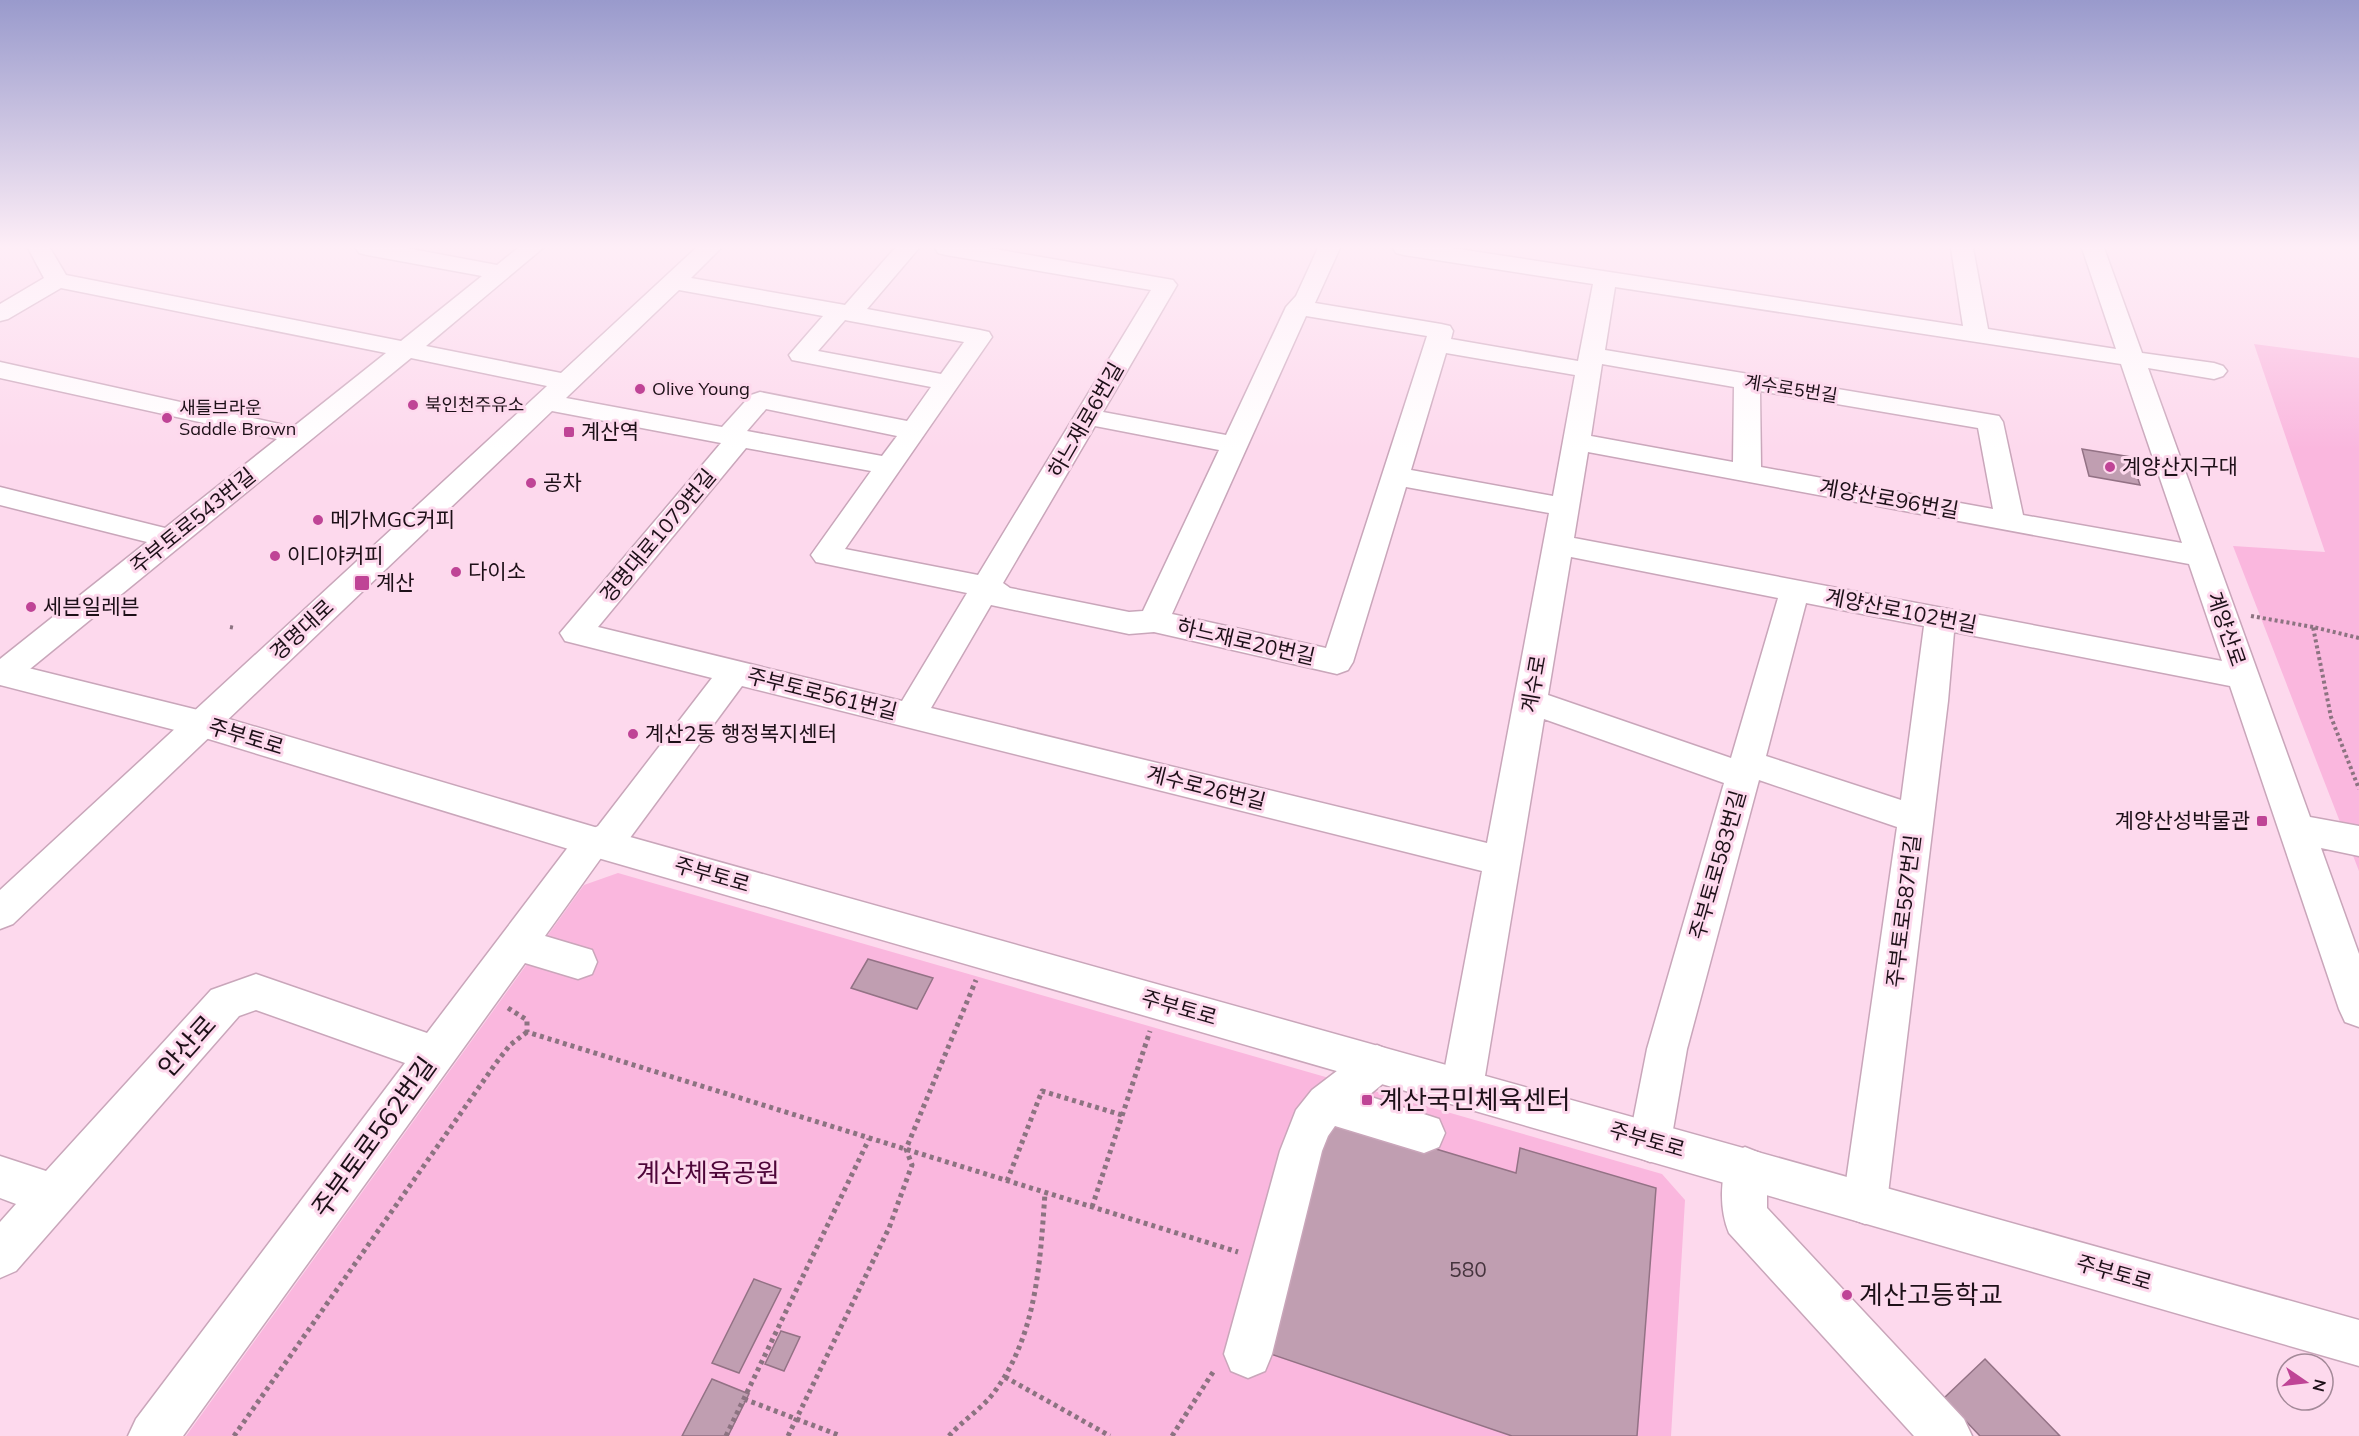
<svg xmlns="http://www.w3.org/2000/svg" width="2359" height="1436" font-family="Mulish,'Noto Sans KR',sans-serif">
  <rect width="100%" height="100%" fill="#fdd9ed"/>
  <path fill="#fab7de" d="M2254 344 2359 358V871L2233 546 2325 552Z
    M618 873 1662 1174 1685 1200 1671 1436H186L584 885Z"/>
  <path fill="#c09eb1" stroke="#937285" stroke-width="1.5" d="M2082 449 2131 457 2140 485 2089 476Z
    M868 959 933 978 917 1009 851 988Z
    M1326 1116 1516 1173 1520 1148 1656 1188 1637 1436H1512L1265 1352Z
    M754 1279 781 1289 739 1373 712 1363Z
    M781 1331 800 1337 784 1371 765 1364Z
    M1985 1359 2060 1436H1980L1944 1398Z
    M712 1379 749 1394 728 1436H682Z"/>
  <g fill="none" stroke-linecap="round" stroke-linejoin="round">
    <defs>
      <path id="minor" d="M28 248H50L66 275 401 341 482 276 367 255 359 253 356 248H406L497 265 518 248H543L426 346 561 373 696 248H721L691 278 845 305 895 248H919L867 309 980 330 989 332 992 337 845 549 978 575 1151 290 946 255 938 253 935 248H989L1173 280 1177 285 1103 412 1226 435 1286 307 1296 296 1318 248H1340L1315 303 1441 324 1450 326 1453 331 1451 339 1578 361 1593 284 1404 255 1396 253 1393 248H1452L1963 326 1951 248H1973L1988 329 2116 349 2082 248H2104L2142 353 2214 363 2223 366 2227 371 2223 376 2214 379 2148 368 2310 817 2359 826V856L2321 848 2359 954V1027L2345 1022 2339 1009 2230 686 1954 632 1948 701 1887 1202 1881 1218 1865 1224 1849 1218 1843 1202 1897 827 1759 780 1687 1049 1671 1141 1665 1156 1650 1162 1635 1156 1629 1141 1647 1049 1724 783 1544 719 1483 1088 1477 1102 1462 1107 1447 1102 1441 1088 1482 871 742 686 624 846 601 858 545 936 592 950 597 962 592 974 578 979 525 963 183 1436H128L136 1419 405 1063 256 1010 239 1016 16 1271 0 1278V1222L16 1204 0 1198V1156L46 1171 211 990 225 985 256 974 427 1033 575 838 598 826 712 678 565 641 560 633 721 443 552 411 13 924 0 929V890L547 386 411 358 14 682 0 685V659L147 542 0 505V487L165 528 277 439 0 378V362L293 427 386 353 61 288 8 319 0 321V304L44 278ZM1615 287 2121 364 2182 543 2023 515 2003 422 1999 416 1605 350ZM679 290 823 316 789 355 792 360 931 387 907 421 760 392 751 395 722 427 566 398ZM1306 316 1427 336 1326 648 1172 614ZM845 320 850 321 964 342 941 374 818 351ZM1446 353 1575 375 1553 496 1411 470ZM1602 364 1734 387 1733 462 1591 436ZM1760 391 1978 428 1993 509 1761 467ZM766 409 897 436 882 456 747 431ZM1095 426 1219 450 1143 611 1129 612 1010 588 1003 583ZM746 448 871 471 811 555 816 562 967 593 902 701 598 627ZM1588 452 2189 564 2222 661 1574 538ZM1406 487 1549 513 1487 843 931 708 991 605 1129 634 1154 632 1337 674 1348 670 1353 662ZM1571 557 1778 598 1731 758 1548 695ZM1806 603 1924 626 1901 800 1766 756Z
        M1377 1045 1391 1051 1397 1064 1391 1077 1368 1096 1439 1119 1445 1133 1439 1147 1424 1153 1335 1126 1328 1136 1322 1151 1272 1354 1265 1371 1248 1378 1231 1371 1224 1354 1280 1151 1296 1110 1312 1090 1363 1051Z
        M1745 1147 1760 1153 1767 1168V1208L1964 1419 1972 1436H1914L1729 1233C1719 1209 1720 1177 1730 1153Z"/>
      <path id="major" d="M0 661 202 711 598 828 2359 1320V1366L598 858 202 737 0 685Z"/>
    </defs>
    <use href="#minor" stroke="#c9a6ba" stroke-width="3"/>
    <use href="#major" stroke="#c9a6ba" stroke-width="3"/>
    <path stroke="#8c7381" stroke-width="4" stroke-dasharray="3 3" stroke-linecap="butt" d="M2251 616 2313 627
      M230 627 235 628
      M2359 638 2313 627 2331 717 2359 789"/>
    <path stroke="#8c7381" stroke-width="5" stroke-dasharray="4 4" stroke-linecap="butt" d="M508 1008 527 1020V1032L1238 1252
      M1007 1181 1042 1091 1122 1115
      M1092 1207 1150 1031
      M1005 1377 1110 1436
      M744 1399 841 1436
      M234 1436 496 1063 510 1045 527 1032
      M726 1436 869 1139
      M788 1436 889 1228 912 1165 906 1149 976 980
      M949 1436C962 1421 980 1410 992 1395 1037 1337 1040 1263 1045 1193
      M1172 1436 1215 1369"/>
    <use href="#minor" fill="#fff" fill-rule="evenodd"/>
    <use href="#major" fill="#fff" fill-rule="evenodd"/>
  </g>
  <linearGradient id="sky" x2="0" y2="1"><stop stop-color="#999acc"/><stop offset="0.55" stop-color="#feeef7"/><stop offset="1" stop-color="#feeef7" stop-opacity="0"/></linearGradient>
  <rect width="2359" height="449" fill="url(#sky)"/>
  <g fill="#bf4496" stroke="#fdd9ed" stroke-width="2">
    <circle cx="640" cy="389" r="6"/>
    <circle cx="413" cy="405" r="6"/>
    <circle cx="167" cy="418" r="6"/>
    <rect x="563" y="426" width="12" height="12" rx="3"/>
    <circle cx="2110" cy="467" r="6"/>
    <circle cx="531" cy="483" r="6"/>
    <circle cx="318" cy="520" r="6"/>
    <circle cx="275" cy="556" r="6"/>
    <circle cx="456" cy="572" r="6"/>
    <rect x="354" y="575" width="16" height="16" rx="3"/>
    <circle cx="31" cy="607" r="6"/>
    <circle cx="633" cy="734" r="6"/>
    <rect x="2256" y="815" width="12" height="12" rx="3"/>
    <rect x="1361" y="1094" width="12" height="12" rx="3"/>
    <circle cx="1847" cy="1295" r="6"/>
  </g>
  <g text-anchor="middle" stroke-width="6" stroke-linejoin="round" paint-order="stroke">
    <g font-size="18" fill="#1d1018" stroke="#fdd9ed" text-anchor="start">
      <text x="652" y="395">Olive Young</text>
      <text x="425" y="411">북인천주유소</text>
      <text x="179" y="414">새들브라운<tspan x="179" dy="21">Saddle Brown</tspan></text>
    </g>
    <g font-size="18" fill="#1d1018" stroke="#fdd9ed">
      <text transform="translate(1791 389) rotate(9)" y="6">계수로5번길</text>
    </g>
    <g font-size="21" fill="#1d1018" stroke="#fdd9ed">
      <text transform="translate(1086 420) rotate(-60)" y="7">하느재로6번길</text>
      <text transform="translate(1889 499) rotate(10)" y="7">계양산로96번길</text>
      <text transform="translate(193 521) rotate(-39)" y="7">주부토로543번길</text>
      <text transform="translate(658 536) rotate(-50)" y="7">경명대로1079번길</text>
      <text transform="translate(1901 611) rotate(11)" y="7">계양산로102번길</text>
      <text transform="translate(2226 629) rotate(71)" y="7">계양산로</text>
      <text transform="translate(302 630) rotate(-43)" y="7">경명대로</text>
      <text transform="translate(1246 642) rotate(13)" y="7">하느재로20번길</text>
      <text transform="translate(1534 684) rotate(-80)" y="7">계수로</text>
      <text transform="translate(822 694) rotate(14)" y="7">주부토로561번길</text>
      <text transform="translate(246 737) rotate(17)" y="7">주부토로</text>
      <text transform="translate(1206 788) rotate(14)" y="7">계수로26번길</text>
      <text transform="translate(1718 865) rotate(-74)" y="7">주부토로583번길</text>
      <text transform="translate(712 875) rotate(16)" y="7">주부토로</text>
      <text transform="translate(1904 911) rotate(-83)" y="7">주부토로587번길</text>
      <text transform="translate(1179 1008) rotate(16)" y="7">주부토로</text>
      <text transform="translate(1647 1140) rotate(16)" y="7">주부토로</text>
      <text transform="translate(2114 1273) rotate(16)" y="7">주부토로</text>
    </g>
    <g font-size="21" fill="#1d1018" stroke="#fdd9ed" text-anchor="start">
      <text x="581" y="439">계산역</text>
      <text x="2122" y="474">계양산지구대</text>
      <text x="543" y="490">공차</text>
      <text x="330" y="527">메가MGC커피</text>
      <text x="287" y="563">이디야커피</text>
      <text x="468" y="579">다이소</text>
      <text x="376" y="590">계산</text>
      <text x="43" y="614">세븐일레븐</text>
      <text x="645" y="741">계산2동 행정복지센터</text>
      <text x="2250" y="828" text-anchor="end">계양산성박물관</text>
    </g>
    <g font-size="21" fill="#46343e">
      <text x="1468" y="1277">580</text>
    </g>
    <g font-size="26" fill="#1d1018" stroke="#fdd9ed">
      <text transform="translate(187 1046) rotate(-48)" y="9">안산로</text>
      <text transform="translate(374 1137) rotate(-54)" y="9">주부토로562번길</text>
    </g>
    <g font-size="26" fill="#1d1018" stroke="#fdd9ed" text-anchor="start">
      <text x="1379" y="1109">계산국민체육센터</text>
      <text x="1859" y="1304">계산고등학교</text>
    </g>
    <g font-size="26" fill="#4e0639" stroke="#fdd9ed">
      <text x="708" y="1182">계산체육공원</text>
    </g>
  </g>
  <g transform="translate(2305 1382) rotate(104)"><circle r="28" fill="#fdd9ed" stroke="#a38998" stroke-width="1.5"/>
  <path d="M0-4.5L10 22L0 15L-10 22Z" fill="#bf4496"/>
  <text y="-9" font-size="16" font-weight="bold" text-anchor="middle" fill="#1d1018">N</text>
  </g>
</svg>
